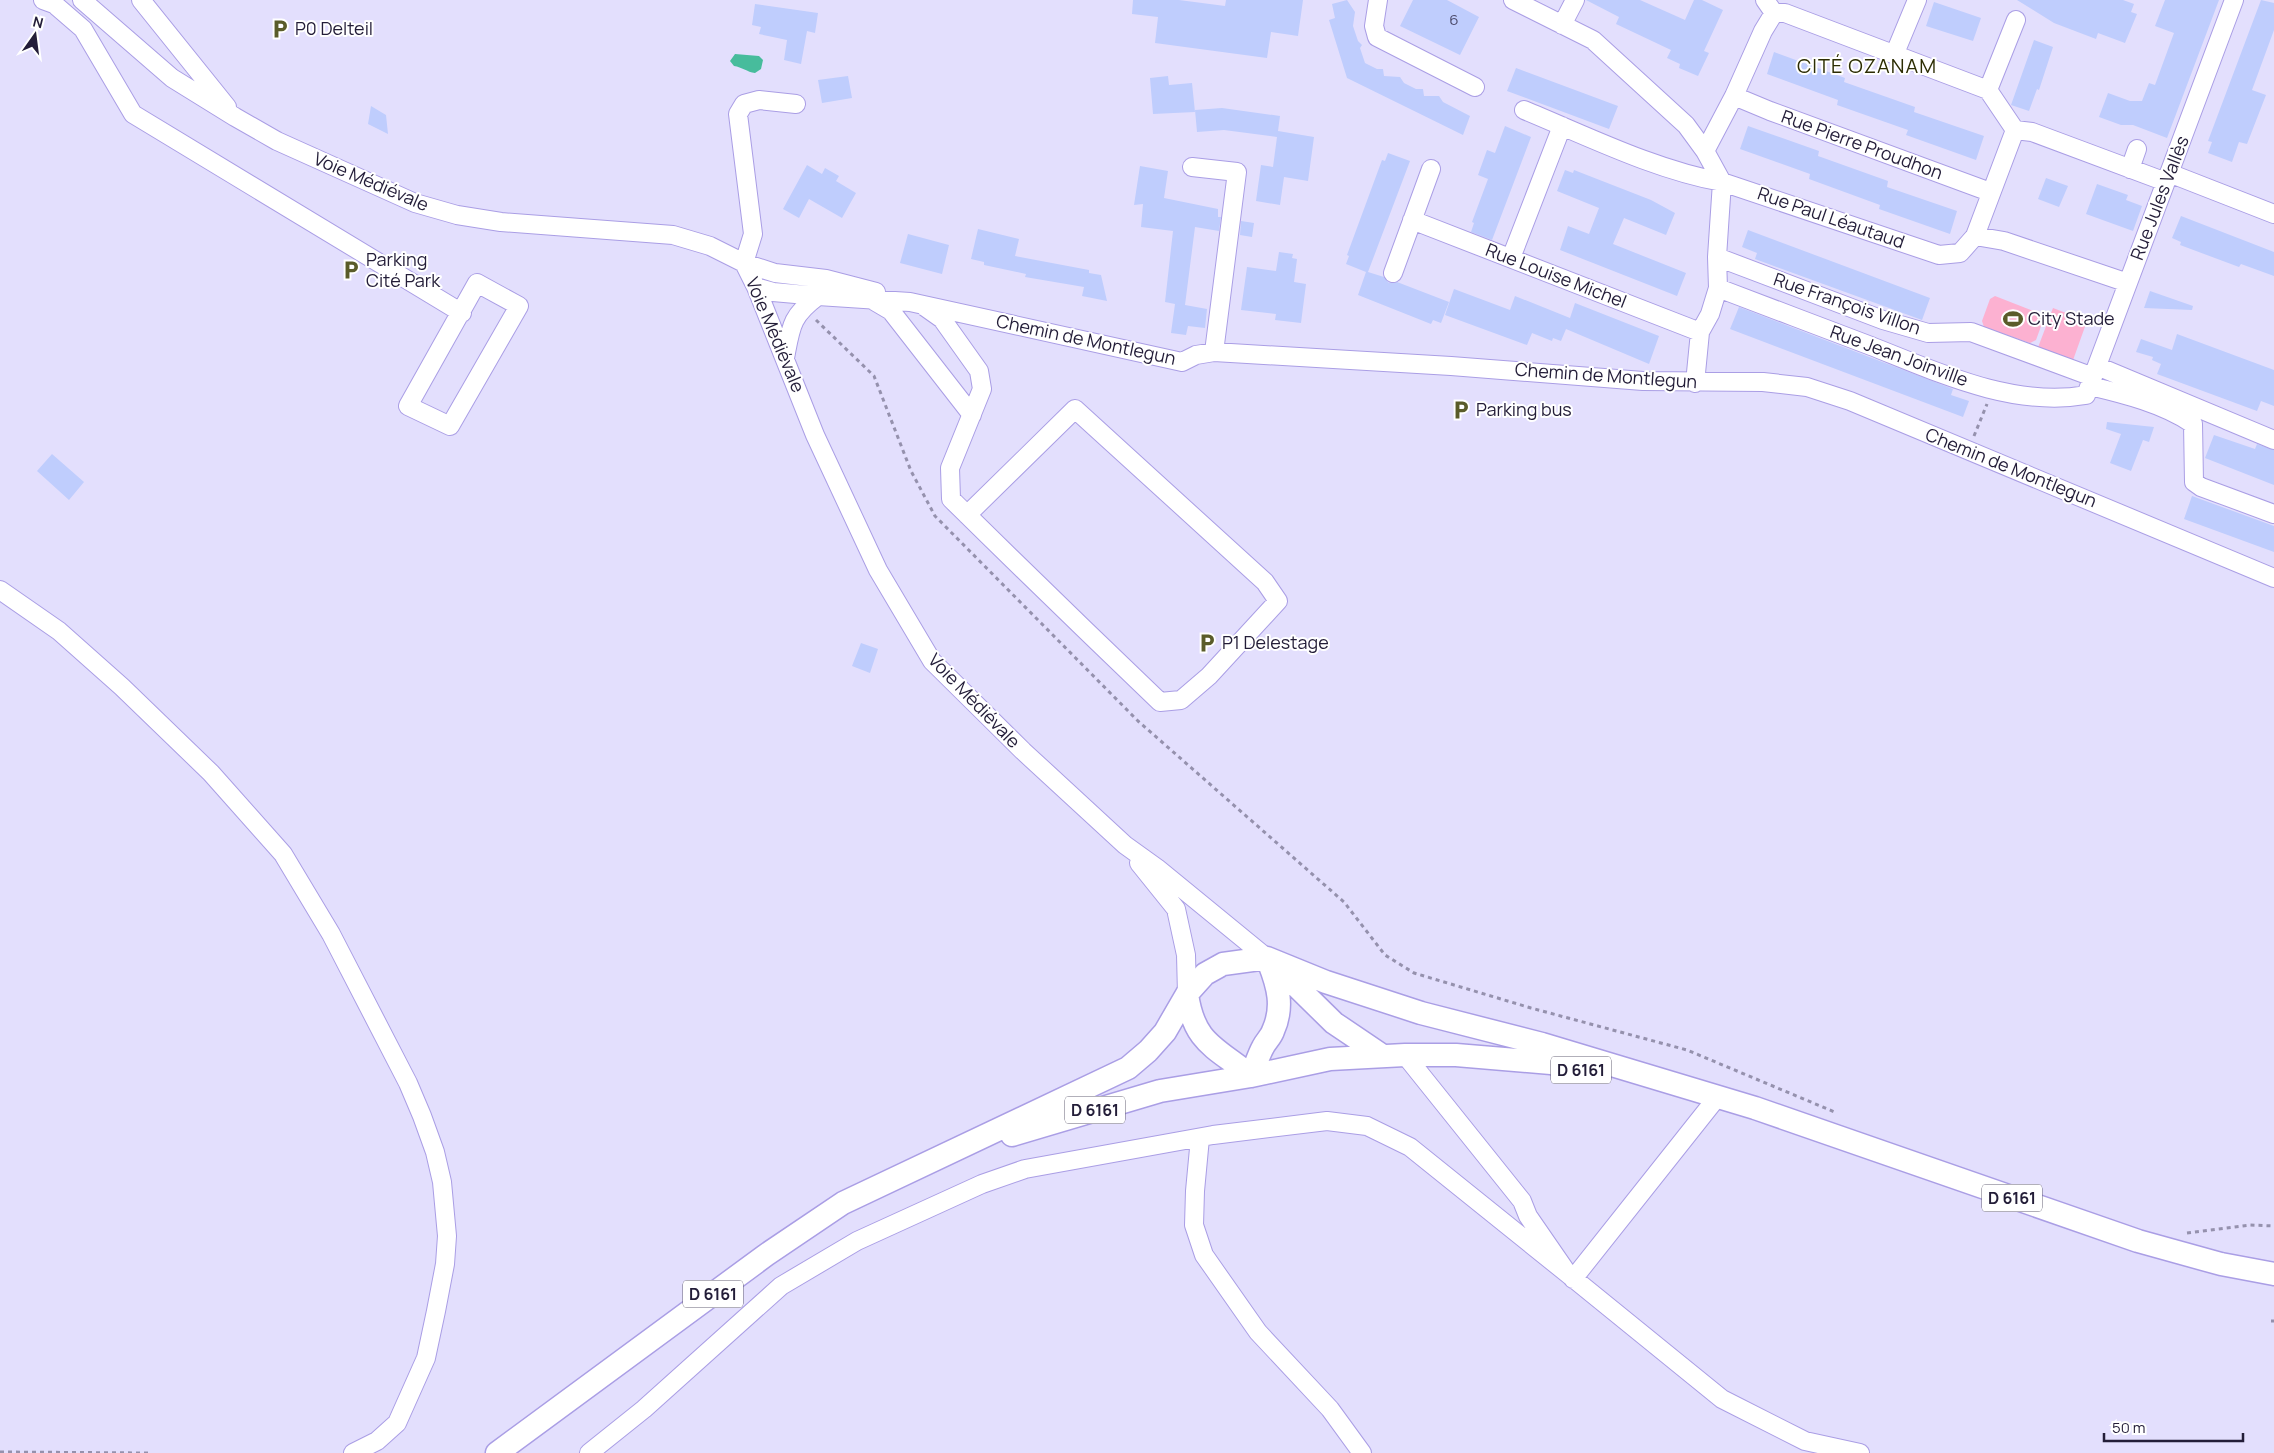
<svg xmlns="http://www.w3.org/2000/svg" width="2274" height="1453" font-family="Manrope,sans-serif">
  <rect width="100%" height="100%" fill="#e3dffd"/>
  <path fill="#fcb1d1" d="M1995 296 2041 314 2044 318 2036 340 2030 343 1984 327 1982 321 1990 299Z
    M2053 308 2087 321 2072 363 2037 350Z"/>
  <path fill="#47bc9c" d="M735 54 759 56 763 60 761 69 755 73C747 72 742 67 734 66L730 61Z"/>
  <path fill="#bfcdfd" d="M1133 0H1179L1225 6 1226 0H1303L1298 36 1271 32 1267 58 1155 43 1158 17 1132 14Z
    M1347 0 1355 12 1353 26 1358 41 1362 45 1360 48 1365 63 1377 69H1383L1384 76 1400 77 1404 83 1416 89H1423L1424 96H1439L1443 102 1470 116 1463 135 1347 78 1329 20 1335 18 1332 4Z
    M1413 0H1447L1479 17 1460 55 1400 26Z
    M1586 0H1640L1685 20 1694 0H1702L1723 10 1704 51 1709 53 1698 76 1679 68 1680 64 1667 58 1671 50 1616 24 1619 17Z
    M2017 0H2123L2134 4 2131 12 2137 14 2125 43 2098 33 2096 39 2054 23Z
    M2165 0H2219L2167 138 2133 125H2121L2099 117 2108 93 2130 101H2142L2149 83 2155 85 2174 33 2155 26Z
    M2261 0 2274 3V30L2252 90 2266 95 2247 144 2239 142 2232 162 2208 153 2212 142 2208 141Z
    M1934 2 1981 18 1973 41 1926 26Z
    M755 4 818 13 815 33 807 31 801 64 784 60 787 40 759 34 761 27 752 25Z
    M2034 40 2053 47 2039 90 2037 89 2029 111 2011 105Z
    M1774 52 1845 78 1844 82 1915 107 1914 112 1984 136 1976 160 1906 135 1908 130 1837 105 1838 100 1767 74Z
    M1516 68 1618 106 1609 129 1507 91Z
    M848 76 852 98 822 103 818 80Z
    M1168 76 1169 85 1192 83 1195 112 1153 114 1150 78Z
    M371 106 386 115 388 134 368 124Z
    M1222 108 1280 116 1278 131 1314 137 1308 181 1284 177 1280 205 1256 201 1261 165 1273 167 1277 137 1224 130 1197 132 1195 110Z
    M1505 126 1531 137 1492 240 1471 232 1474 223 1472 222 1488 179 1478 175 1487 150 1495 153Z
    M1748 126 1819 151 1818 156 1888 181 1887 187 1957 211 1950 234 1879 209 1880 205 1809 179 1810 174 1740 149Z
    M1388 153 1410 161 1368 272 1384 277 1389 283 1397 282 1449 302 1441 323 1433 320 1431 324 1358 295 1366 272 1346 264 1349 256 1347 255 1382 160 1385 161Z
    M807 165 822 174 825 168 839 176 836 181 856 193 842 218 809 199 799 218 783 209Z
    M1140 166 1168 171 1164 198 1218 209V217H1221L1219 231 1195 227 1185 305 1207 309 1205 328 1188 326 1186 335 1171 333 1175 304 1165 302 1173 231 1141 227 1143 204 1134 205Z
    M1565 170 1573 173 1574 170 1651 200 1675 213 1666 235 1624 218 1613 244 1686 273 1677 296 1560 250 1568 226 1589 234 1599 208 1557 191Z
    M2046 178 2068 186 2059 207 2038 199Z
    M2097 184 2128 195 2126 200 2142 206 2133 231 2086 214Z
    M2181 216 2274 252V276L2241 264 2239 267 2180 245 2181 242 2172 238Z
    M1241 221 1254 223 1252 237 1240 235Z
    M978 229 1019 239 1015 256 1089 270V273L1101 275 1107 301 1082 296 1084 287 1025 277 1026 274 984 265V262L971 259Z
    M1748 230 1930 298 1922 320 1755 259 1757 253 1742 247Z
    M908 234 949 245 942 274 900 263Z
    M1279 252 1293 254 1292 258 1297 259 1294 282 1306 284 1301 323 1275 320 1276 314 1241 310 1247 267 1276 271Z
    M1454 289 1510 310 1515 296 1570 318 1575 303 1659 336 1649 364 1566 329 1561 341 1553 338 1552 341 1532 333 1527 345 1445 315Z
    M2150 291 2193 306 2192 310 2144 308Z
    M1739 307 1953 389 1951 395 1969 401 1963 417 1730 329Z
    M2177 334 2274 370V406L2261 401 2257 411 2157 374 2161 364 2152 360 2153 357 2136 352 2141 339 2172 350Z
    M2107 422 2154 427 2149 442 2143 440 2131 471 2110 463 2121 434 2106 429Z
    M2214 435 2255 449 2257 444 2274 450V485L2205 458Z
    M52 454 84 482 69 500 37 471Z
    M2192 496 2274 526V552L2184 519Z
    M861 643 878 649 870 673 852 666Z"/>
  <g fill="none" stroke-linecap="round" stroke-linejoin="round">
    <defs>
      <path id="minor" d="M43 0 54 4 83 29 133 114 462 313
        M82 0 172 78 235 117 277 141 415 203 457 215 501 222 673 235 710 246 744 263 775 273 826 279 876 292
        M141 0 227 107
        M1378 0 1374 26 1377 37 1475 87
        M1513 0 1593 40 1686 125 1705 151 1722 182 1717 257 1718 288 1710 314 1700 332 1695 383
        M1765 0 1774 13
        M1562 25 1575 0
        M1895 53 1917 0
        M1988 90 2016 20
        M1734 96 1770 111 1990 192
        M1524 110C1587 136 1655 170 1722 182L1939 255 1960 253 1975 236 2015 130 1988 90 1785 13H1774L1763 31 1734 96 1705 151
        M2015 130 2032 132 2166 182
        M1192 167 1237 172 1214 352
        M2130 169 2137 149
        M2169 173 2274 214
        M1412 220 1700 332
        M1975 236 2004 241 2128 283
        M1717 257 1883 320 1928 333 1971 332 2093 377
        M1511 258 1562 126
        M744 263 756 287 815 435 878 570 932 661 1023 751 1125 845 1157 868 1267 958
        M744 263 753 234 738 114 744 104 759 100 796 104
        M1393 273 1431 169
        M477 283 519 306 450 426 408 406Z
        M756 287 773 292 818 296
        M1718 288C1769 307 1820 327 1871 346 1937 372 2013 408 2086 395L2234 0
        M874 301 891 311 972 415
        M925 307 942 319 979 371 982 389 950 468 951 499C1020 567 1090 635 1160 702L1181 700 1209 676 1278 601 1265 582 1075 409 967 515
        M785 358C791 326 791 316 818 296L910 302 1182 362 1196 355 1214 352 1451 366 1643 381 1763 382 1807 387 1850 401 2274 578
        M2097 366 2274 440
        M2090 386C2124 394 2164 404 2193 424L2194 482 2201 487 2274 514
        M0 590 59 631 122 687 211 773 283 854 331 934 408 1083 422 1116 435 1152 442 1182 447 1236 445 1264 436 1311 426 1358 397 1423 377 1441 353 1453
        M1139 863 1176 909 1186 955 1187 994
        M1200 1138 1195 1191 1194 1225 1204 1255 1258 1332 1330 1409 1362 1453
        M1568 1274 1722 1399 1805 1441 1860 1453
        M1573 1279 1715 1100
        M589 1453 644 1409 781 1286 857 1241 982 1184 1025 1169 1213 1135 1327 1121 1367 1126 1410 1147 1568 1274 1528 1216 1522 1201 1405 1055"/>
      <path id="major" d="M1277 967 1334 1023 1383 1056
        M1187 994C1194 1044 1216 1047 1251 1076
        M1251 1076C1255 1067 1258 1056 1263 1047 1266 1041 1271 1037 1273 1031 1284 1007 1278 986 1269 963
        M1012 1135 1160 1091 1251 1076 1330 1059 1405 1055H1456L1551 1063 1582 1070
        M497 1453 766 1255 843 1203 1128 1068 1148 1051 1165 1032 1187 994 1205 974 1223 964 1267 958 1326 982 1421 1013 1542 1044 1755 1108 2138 1241 2221 1264 2274 1274"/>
    </defs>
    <use href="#minor" stroke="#aa9ee5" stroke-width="20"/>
    <use href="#major" stroke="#aa9ee5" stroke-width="25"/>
    <path stroke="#9591ad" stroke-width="3" stroke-dasharray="4 4" stroke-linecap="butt" d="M816 320 874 376 911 471 935 516 1138 721 1344 902 1385 955 1414 973 1531 1008 1687 1050 1837 1113
      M1974 436 1987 404
      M2187 1233 2250 1225 2274 1226
      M2271 1321H2274
      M0 1452 150 1453"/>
    <use href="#minor" stroke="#fff" stroke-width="18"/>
    <use href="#major" stroke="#fff" stroke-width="22"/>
  </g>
  <defs>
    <symbol id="parking-bare" viewBox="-9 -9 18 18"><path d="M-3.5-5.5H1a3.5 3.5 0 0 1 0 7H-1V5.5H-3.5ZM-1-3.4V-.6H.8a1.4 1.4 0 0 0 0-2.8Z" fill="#5a5c2a" stroke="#fff" stroke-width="2.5" paint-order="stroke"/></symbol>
    <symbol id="stadium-bare" viewBox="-9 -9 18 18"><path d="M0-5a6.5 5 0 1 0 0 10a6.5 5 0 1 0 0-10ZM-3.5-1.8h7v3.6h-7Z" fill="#5a5c2a" stroke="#fff" stroke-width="2.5" paint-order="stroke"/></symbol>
  </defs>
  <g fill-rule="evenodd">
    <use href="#parking-bare" x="266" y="15" width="28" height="28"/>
    <use href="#parking-bare" x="337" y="256" width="28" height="28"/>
    <use href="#stadium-bare" x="1999" y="305" width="28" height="28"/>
    <use href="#parking-bare" x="1447" y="396" width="28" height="28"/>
    <use href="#parking-bare" x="1193" y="629" width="28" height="28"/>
  </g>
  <g text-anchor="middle" stroke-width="4" stroke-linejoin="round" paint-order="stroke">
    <g font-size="15" fill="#4a4969">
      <text x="1454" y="25">6</text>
    </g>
    <g fill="#fff" stroke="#656174" stroke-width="1">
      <rect x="1551" y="1056.5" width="60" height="27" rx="4"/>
      <rect x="1065" y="1096.5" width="60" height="27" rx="4"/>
      <rect x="1982" y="1184.5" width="60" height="27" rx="4"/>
      <rect x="683" y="1280.5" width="60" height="27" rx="4"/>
    </g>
    <g font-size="16" font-weight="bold" fill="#231d38">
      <text x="1581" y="1076">D 6161</text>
      <text x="1095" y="1116">D 6161</text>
      <text x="2012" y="1204">D 6161</text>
      <text x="713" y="1300">D 6161</text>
    </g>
    <g font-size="18" fill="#231d38" stroke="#fff" text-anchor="start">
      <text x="295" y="35">P0 Delteil</text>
      <text x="366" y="266">Parking<tspan x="366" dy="21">Cité Park</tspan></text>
      <text x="2028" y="325">City Stade</text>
      <text x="1476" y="416">Parking bus</text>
      <text x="1222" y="649">P1 Delestage</text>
    </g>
    <g font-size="18" fill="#231d38" stroke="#fff">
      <text transform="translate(1862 145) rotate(20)" y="6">Rue Pierre Proudhon</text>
      <text transform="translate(371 182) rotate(23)" y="6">Voie Médiévale</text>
      <text transform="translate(2160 198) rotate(-69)" y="6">Rue Jules Vallès</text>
      <text transform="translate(1831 218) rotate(19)" y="6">Rue Paul Léautaud</text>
      <text transform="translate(1556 276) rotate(21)" y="6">Rue Louise Michel</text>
      <text transform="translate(1847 304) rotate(19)" y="6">Rue François Villon</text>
      <text transform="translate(775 335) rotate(67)" y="6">Voie Médiévale</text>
      <text transform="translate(1086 340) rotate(12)" y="6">Chemin de Montlegun</text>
      <text transform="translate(1899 356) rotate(20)" y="6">Rue Jean Joinville</text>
      <text transform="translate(1606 376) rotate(4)" y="6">Chemin de Montlegun</text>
      <text transform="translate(2011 468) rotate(22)" y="6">Chemin de Montlegun</text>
      <text transform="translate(974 701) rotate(46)" y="6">Voie Médiévale</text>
    </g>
    <g font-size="20" letter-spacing="1" fill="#2c2d03" stroke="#fff">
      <text x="1867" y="73">CITÉ OZANAM</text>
    </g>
  </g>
  <g transform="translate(35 35) rotate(14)" stroke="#ffffff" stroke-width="4" paint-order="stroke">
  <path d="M0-4L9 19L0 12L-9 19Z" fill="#231d38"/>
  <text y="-8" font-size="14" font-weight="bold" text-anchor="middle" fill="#231d38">N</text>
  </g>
  <path d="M2104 1433v8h139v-8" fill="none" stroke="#231d38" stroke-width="2.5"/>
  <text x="2112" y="1433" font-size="15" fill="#231d38" stroke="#ffffff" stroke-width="4" paint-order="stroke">50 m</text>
</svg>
